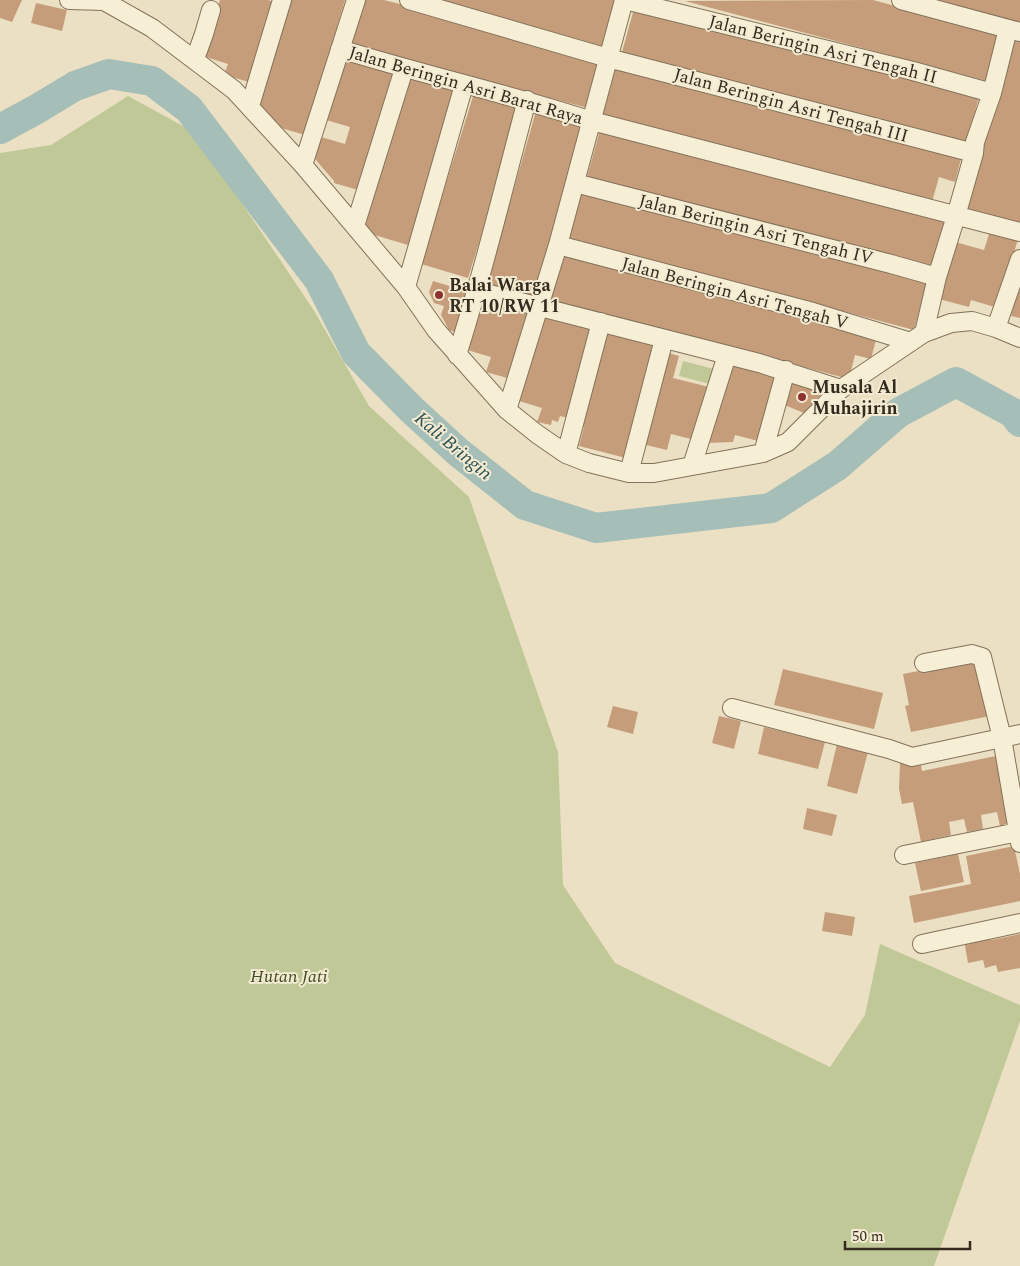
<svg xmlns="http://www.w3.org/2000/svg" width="1020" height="1266" font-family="Spectral,serif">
  <rect width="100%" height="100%" fill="#ebe0c3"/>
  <path fill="#c0c897" d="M128 96 194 132 313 309 369 406 469 497 558 752 563 885 615 963 830 1067 865 1015 880 944 1020 1005V1021L934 1266H0V153L51 145Z
    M683 361 714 369 710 384 679 376Z"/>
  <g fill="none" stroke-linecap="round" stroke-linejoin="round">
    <path stroke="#a5beb7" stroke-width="30" d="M0 129 37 109 75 86 109 74 152 81 189 109 319 280 356 353 411 409 458 452 525 505 596 528 771 508 837 466 898 413 956 382 1013 413 1020 422"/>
  </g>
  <path fill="#c69d7b" d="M0 0H22L12 22 0 18Z
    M220 0H268L278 3 253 83 224 75 228 64 203 56Z
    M286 0H345L305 135 281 128 262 109 256 107Z
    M359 0H384L443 15 442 19 604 62 592 109 347 45Z
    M431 0H616L608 48Z
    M873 0 1000 34 987 81 685 1Z
    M934 0H1020V23Z
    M36 3 67 10 62 31 31 23Z
    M635 5 979 96 967 144 622 52Z
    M1012 36 1020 38V224L965 209Z
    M345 56 394 70 358 190 334 183V181L315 159 321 137 345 144 350 127 326 120Z
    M616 67 961 159 955 182 939 177 932 202 603 114Z
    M409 72 456 87 408 245 361 231Z
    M475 90 522 104 468 278 421 264Z
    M536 111 583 124 534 301 486 287Z
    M600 130 945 222 932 269 587 177Z
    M582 191 927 283 914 330 566 237 572 213 576 214Z
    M990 231 1018 239 998 308 971 300 969 307 939 299 955 242 984 250Z
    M564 253 877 336 871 359 855 355 849 379 551 300Z
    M433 281 473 293 461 334 449 330 441 315 444 306 434 303 429 292Z
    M1019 287H1020V318L1011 316Z
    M482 299 531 313 511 379 486 372 491 357 467 350Z
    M540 312 593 326 568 418 560 416 558 422 552 420 551 425 537 422 542 408 516 400Z
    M605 330 656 342 626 458 579 446 584 427 581 426Z
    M665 352 679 356 673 378 709 387 695 440 671 434 667 450 642 444Z
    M728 362 780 376 762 442 735 435 733 442 706 443Z
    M793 377 825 390 804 413 782 404Z
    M975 660 990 716 911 732 905 706 909 705 903 674Z
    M783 669 883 693 874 729 774 705Z
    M613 706 638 712 633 734 607 727Z
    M719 716 741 721 734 749 712 743Z
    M764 727 825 742 818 769 758 754Z
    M837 744 868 752 857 794 827 786Z
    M1001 755 1015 822 1000 826 997 812 981 815 983 829 967 832 964 819 949 822 951 835 921 842 913 802 902 804 899 789 900 763 920 759 922 771Z
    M807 808 837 815 832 836 803 829Z
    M1014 846 1020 874V901L914 923 909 896 971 884 966 856Z
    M958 854 964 882 921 891 915 863Z
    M825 912 855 917 852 936 822 931Z
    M1020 934V968L998 972 996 965 985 968 983 960 968 963 964 940 990 935 991 940Z"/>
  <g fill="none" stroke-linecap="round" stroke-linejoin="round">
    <defs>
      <path id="street" d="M69 0 104 1 152 28 234 90 303 165 406 287 436 330 507 410 537 434 566 454 589 463 629 473H654L763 453 788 442 841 389 924 333 951 323 972 321 996 328 1020 338
        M409 0 608 58 974 153
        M625 0 913 71 992 93
        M901 0 1020 32
        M340 49C424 75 509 94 592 121L1020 232
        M195 59 204 34 211 10
        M250 106 282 0
        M303 165 356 0
        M575 183 891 264 937 277
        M355 226 404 69
        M558 245 813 312 911 342
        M406 287 464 85
        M478 291 759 363 841 389
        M996 328 1020 259
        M924 333 937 277 956 216 974 153 975 142 992 93 1008 29
        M457 355C484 271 504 185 527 100
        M507 410 558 245 624 0
        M763 453 786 370
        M566 454 601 322
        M692 466 727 355
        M629 473 664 339
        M924 663 972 654 982 657 1002 738 1020 843
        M732 708 889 749 912 757 1020 734
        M904 855 1018 832
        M922 944 1020 923"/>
    </defs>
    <use href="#street" stroke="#83725b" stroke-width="20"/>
    <use href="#street" stroke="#f6eed5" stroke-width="18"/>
  </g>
  <g fill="#8e322f" stroke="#f3ead2" stroke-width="2">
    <circle cx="439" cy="295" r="5"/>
    <circle cx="802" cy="397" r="5"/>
  </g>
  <g text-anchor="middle" stroke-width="4" stroke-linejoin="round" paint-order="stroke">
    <g font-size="18" fill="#342a1e" stroke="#f3ead2">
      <text transform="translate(823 49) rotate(14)" y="6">Jalan Beringin Asri Tengah II</text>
      <text transform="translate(466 85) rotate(16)" y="6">Jalan Beringin Asri Barat Raya</text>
      <text transform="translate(791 105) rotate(15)" y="6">Jalan Beringin Asri Tengah III</text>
      <text transform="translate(756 229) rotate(14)" y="6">Jalan Beringin Asri Tengah IV</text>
      <text transform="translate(735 293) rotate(15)" y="6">Jalan Beringin Asri Tengah V</text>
    </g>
    <g font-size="18" font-weight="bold" fill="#342a1e" stroke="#f3ead2" text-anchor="start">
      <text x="449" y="291">Balai Warga<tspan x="449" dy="21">RT 10/RW 11</tspan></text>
      <text x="812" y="393">Musala Al<tspan x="812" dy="21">Muhajirin</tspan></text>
    </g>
    <g font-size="18" font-style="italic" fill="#434f26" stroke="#f3ead2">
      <text x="289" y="982">Hutan Jati</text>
    </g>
    <g font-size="19" font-style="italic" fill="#2e5352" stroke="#f3ead2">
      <text transform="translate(454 445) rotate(40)" y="7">Kali Bringin</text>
    </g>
  </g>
  <path d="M845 1241v8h125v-8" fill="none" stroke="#342a1e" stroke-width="2.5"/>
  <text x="852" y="1241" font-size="15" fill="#342a1e" stroke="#f3ead2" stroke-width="4" paint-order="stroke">50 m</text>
</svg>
